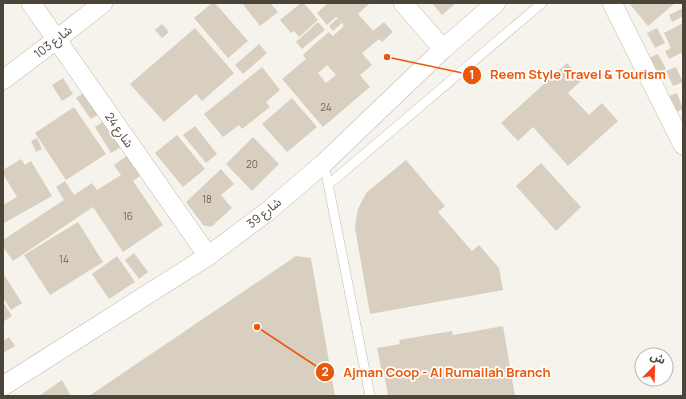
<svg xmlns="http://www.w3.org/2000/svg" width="686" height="399" font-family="Manrope,'Noto Sans Arabic',sans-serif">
  <rect width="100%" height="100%" fill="#f6f3ec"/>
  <path fill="#d8cfc1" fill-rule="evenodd" d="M212 3H215L248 41 228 58 194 18Z
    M242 3H270L278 12 260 26Z
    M301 3H304L318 20 299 37 294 31 291 33 280 20Z
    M328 3H369V4L358 14 373 31 384 22 393 32 382 42 379 39 362 53 372 65 360 75 370 87 323 127 282 79 306 59 303 55 317 42 329 32 333 36 344 26 342 23 333 31 329 26 338 18 336 17 327 25 317 13ZM327 65 336 75 326 83 318 73Z
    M432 3H456L442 15Z
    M629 3H675L648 26Z
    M683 8V16L672 22 669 15Z
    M318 22 325 30 302 49 296 42Z
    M683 23V52L669 59 665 51 671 48 664 33Z
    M162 24 169 32 162 38 155 30Z
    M195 28 234 73 202 101 196 94 164 122 130 84Z
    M657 28 665 43 655 48 647 33Z
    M259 44 267 53 243 74 235 65Z
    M658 54 666 69 657 74 649 58Z
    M567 63 582 80 568 93 589 115 602 103 618 121 568 166 533 127 518 141 501 123Z
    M262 67 280 90 266 102 270 107 242 129 239 125 223 137 204 114Z
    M676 67 683 82 673 86 666 71Z
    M63 78 73 94 62 101 52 85Z
    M85 92 99 114 91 119 76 98Z
    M677 93 683 109 676 112 669 96Z
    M292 98 317 127 287 152 262 124Z
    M74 107 106 154 66 180 35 133Z
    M104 121 121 147 111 153 95 127Z
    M195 126 217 154 206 163 183 135Z
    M177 135 205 169 183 187 155 153Z
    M253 137 279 164 252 191 226 164Z
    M37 138 42 149 36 152 31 141Z
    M128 155 141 175 133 181 163 225 123 252 93 207 13 261 3 247V240L64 200 56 187 65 181 74 195 92 183 97 190 121 175 114 165Z
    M21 159 25 165 31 161 52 196 4 223 3 221V205L17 197 3 174V170Z
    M406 160 445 206 438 212 472 251 479 245 499 268 503 290 370 314 355 228 356 219 358 209 362 201 367 192Z
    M541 163 581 207 556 231 516 186Z
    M221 169 234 184 221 195 232 208 211 227 203 225 186 202Z
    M78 222 103 262 50 295 24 255Z
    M134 253 148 272 139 279 125 260Z
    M117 256 135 282 109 299 92 274Z
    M296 256 311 258 335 396H89Z
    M3 273 22 303 11 310 3 298Z
    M3 302 12 316 3 322Z
    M503 326 515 396H388L384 373H382L377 348 400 344 399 340 452 331 453 335Z
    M9 337 15 346 3 353V341Z
    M62 380 71 396H39Z"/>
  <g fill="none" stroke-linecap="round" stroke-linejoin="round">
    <defs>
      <path id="lane" d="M324 163 370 396
        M328 185 542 3"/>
      <path id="street" d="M31 3 208 256
        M403 3 443 49
        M612 3 683 145
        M3 80 56 40 103 3
        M3 386 208 256 267 212 324 163 443 49 496 3"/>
    </defs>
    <use href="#lane" stroke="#c2bbae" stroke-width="10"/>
    <use href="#street" stroke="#c2bbae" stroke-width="20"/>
    <use href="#lane" stroke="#fff" stroke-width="9"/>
    <use href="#street" stroke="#fff" stroke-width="19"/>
  </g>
  <g text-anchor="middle" stroke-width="3.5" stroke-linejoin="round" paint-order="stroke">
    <g font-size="10" fill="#6e675b">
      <text x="326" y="111">24</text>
      <text x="252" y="168">20</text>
      <text x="207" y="203">18</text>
      <text x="128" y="220">16</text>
      <text x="64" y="263">14</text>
    </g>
    <g font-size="12" fill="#4b4439" stroke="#fff">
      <text transform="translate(53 42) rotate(-38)" y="4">شارع 103</text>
      <text transform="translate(119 130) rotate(55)" y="4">شارع 24</text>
      <text transform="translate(264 213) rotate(-39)" y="4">شارع 39</text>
    </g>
  </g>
  <path fill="none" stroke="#e8590c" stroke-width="1.5" d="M387 57L472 75M257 327L325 372"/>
  <g fill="#e8590c" stroke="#fff" stroke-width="1.5">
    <circle cx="387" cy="57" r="4"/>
    <circle cx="257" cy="327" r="4"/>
    <circle cx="472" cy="75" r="10"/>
    <circle cx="325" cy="372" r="10"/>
  </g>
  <g font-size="12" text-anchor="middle" font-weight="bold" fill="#fff">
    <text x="472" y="79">1</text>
    <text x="325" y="376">2</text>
  </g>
  <g font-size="13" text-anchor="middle" font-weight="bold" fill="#e8590c" stroke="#fff" stroke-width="3.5" stroke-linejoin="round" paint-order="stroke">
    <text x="578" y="79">Reem Style Travel &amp; Tourism</text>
    <text x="447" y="377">Ajman Coop - Al Rumailah Branch</text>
  </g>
  <rect width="686" height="399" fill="none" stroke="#4b4439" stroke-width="8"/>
  <g transform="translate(654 367) rotate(23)"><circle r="19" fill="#ffffff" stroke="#b7b4b0"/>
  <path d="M0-3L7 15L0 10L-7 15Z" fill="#fc3f1d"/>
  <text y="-6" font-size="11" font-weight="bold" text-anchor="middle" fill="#4b4439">ش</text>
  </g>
</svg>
